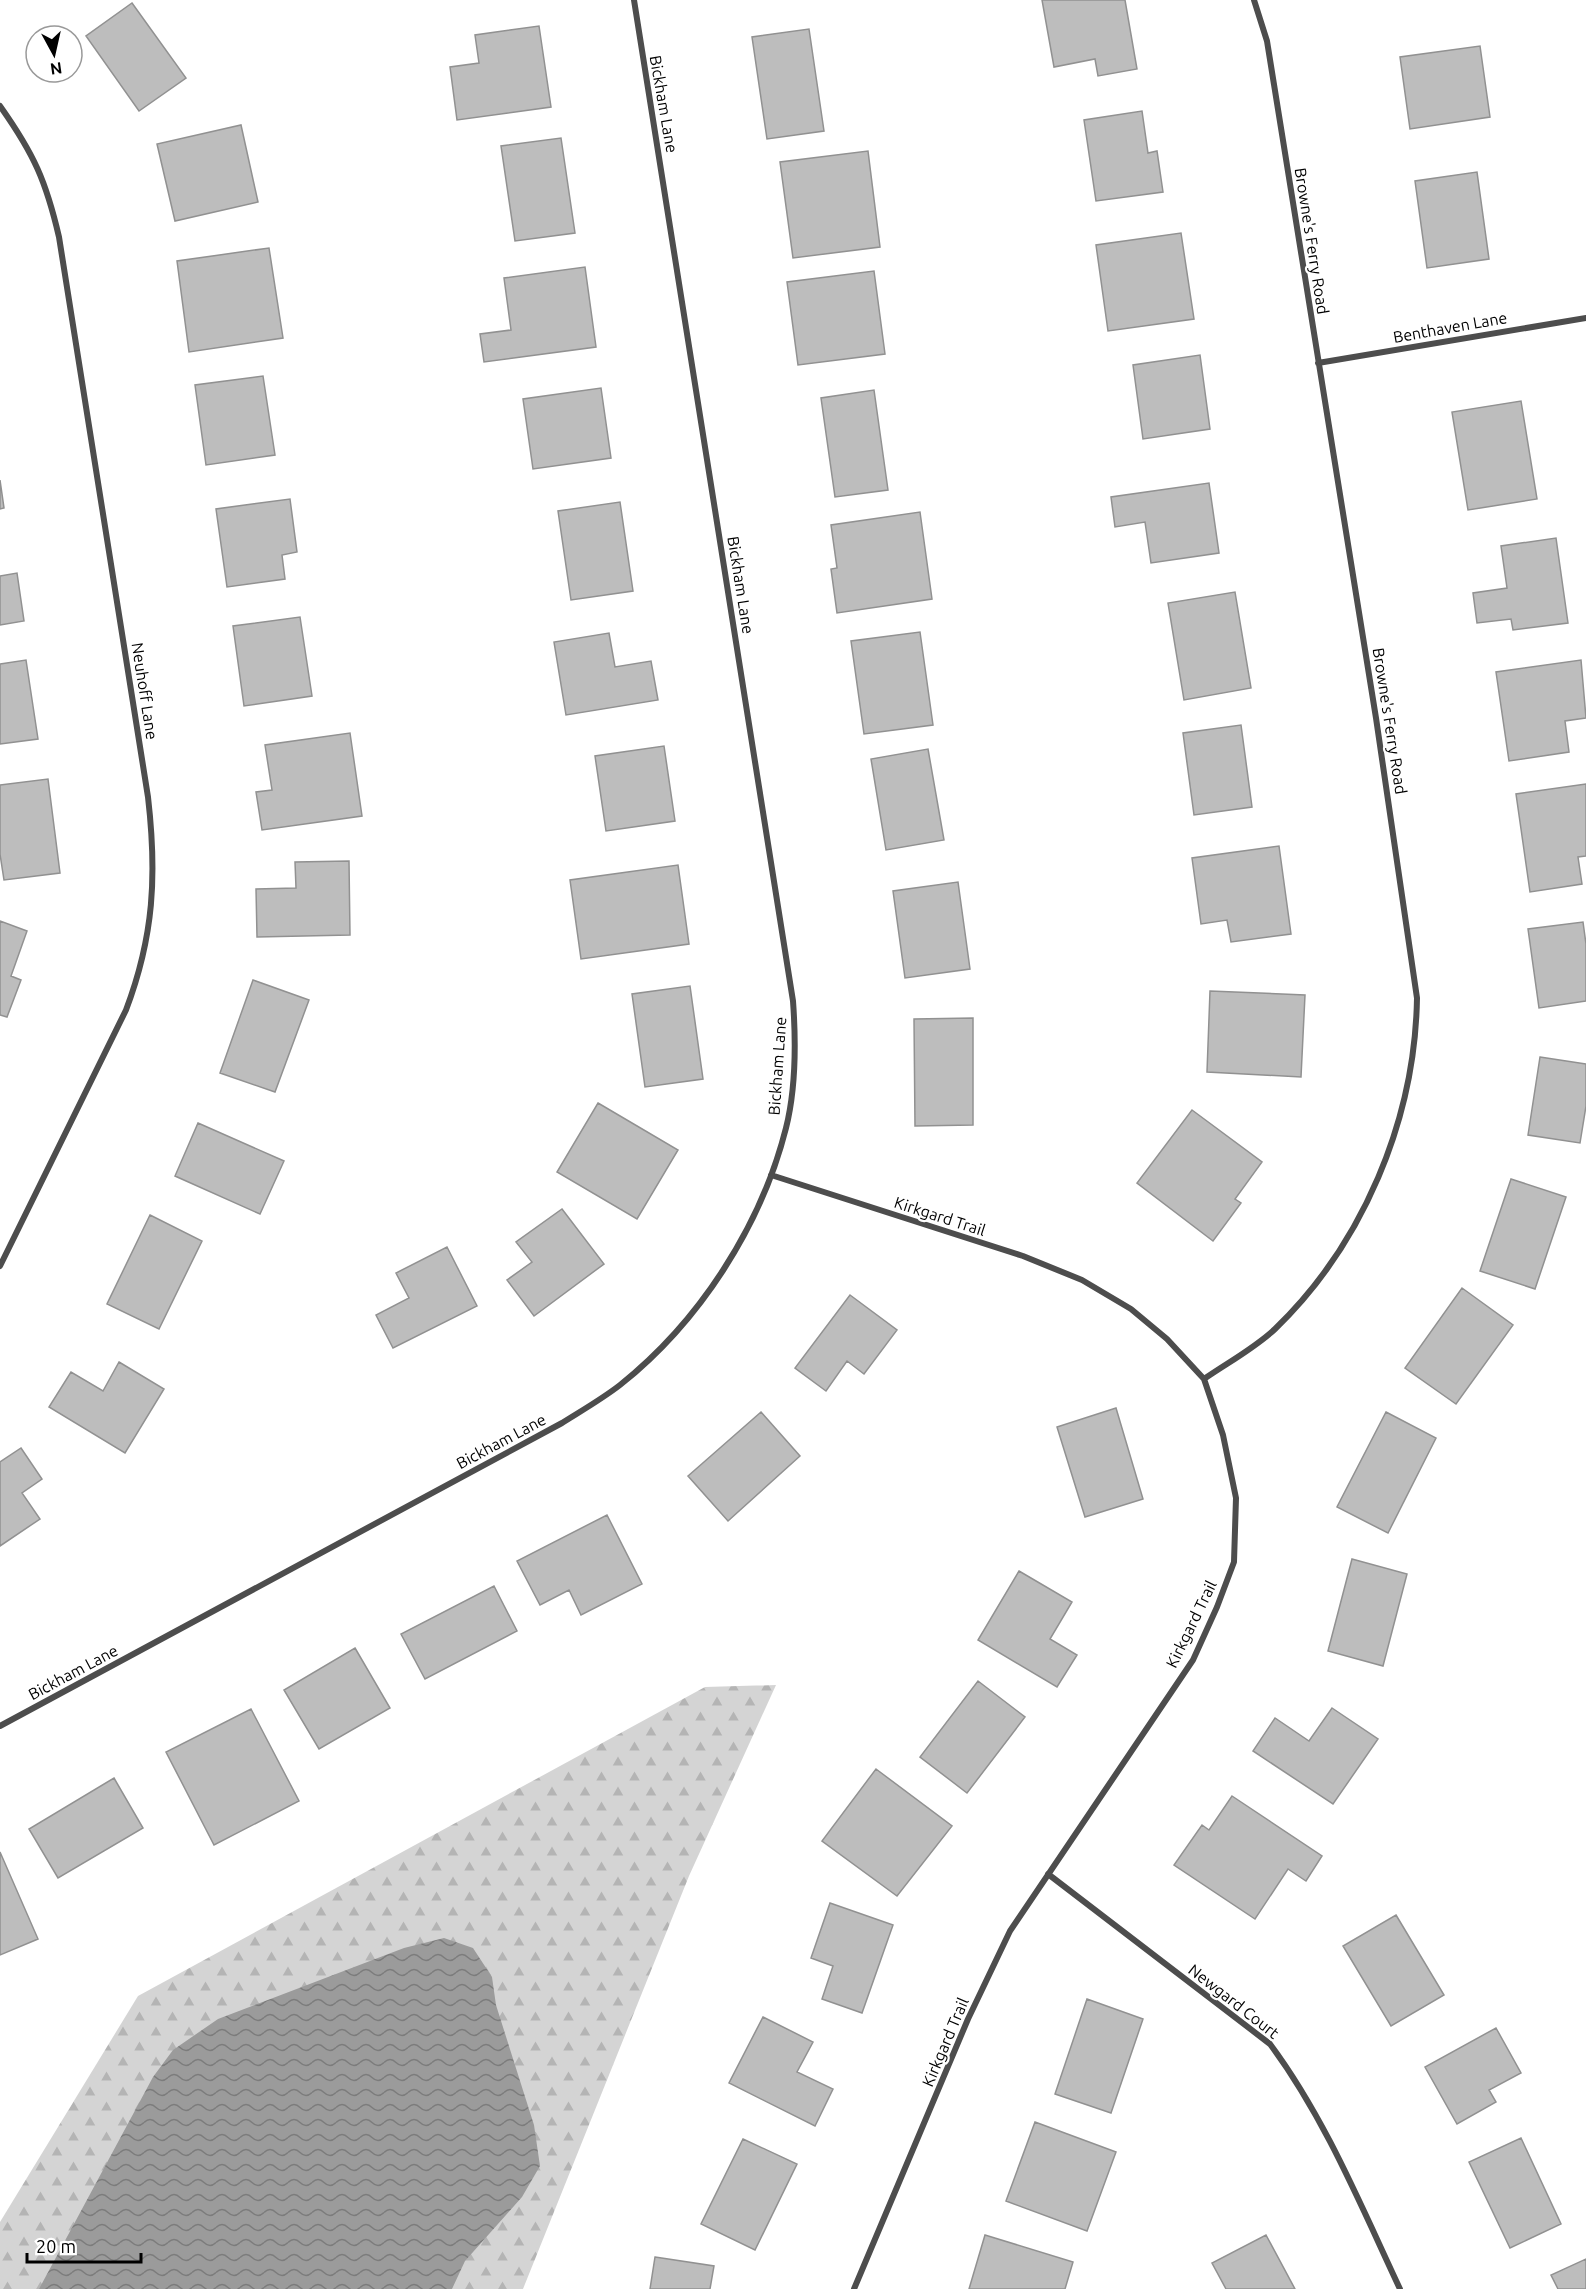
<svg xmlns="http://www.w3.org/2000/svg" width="1586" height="2289" font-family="Ubuntu,sans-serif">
  <defs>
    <pattern id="forest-firs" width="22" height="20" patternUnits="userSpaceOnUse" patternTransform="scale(1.5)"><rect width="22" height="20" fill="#d4d4d4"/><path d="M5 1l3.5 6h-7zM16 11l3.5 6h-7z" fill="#b4b4b4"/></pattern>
    <pattern id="water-waves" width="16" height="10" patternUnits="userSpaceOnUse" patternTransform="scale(1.5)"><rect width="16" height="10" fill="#9b9b9b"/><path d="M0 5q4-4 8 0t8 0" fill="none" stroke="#7c7c7c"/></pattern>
  </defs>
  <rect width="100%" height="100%" fill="#fff"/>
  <path fill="url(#forest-firs)" d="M776 1685 689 1876 523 2289H0V2222L138 1996 705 1687Z"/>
  <path fill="url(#water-waves)" d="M444 1938 473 1948 492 1977 496 2005 534 2125 540 2166 522 2197 465 2261 452 2289H39L153 2077 173 2050 218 2019 404 1948Z"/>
  <path fill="#bdbdbd" stroke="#919191" stroke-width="1.5" d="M1042 0H1125L1137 69 1098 76 1095 59 1054 67Z
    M132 3 186 78 139 111 86 36Z
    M539 26 551 107 457 120 450 67 479 63 475 35Z
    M809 29 824 131 767 139 752 37Z
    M1480 46 1490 117 1410 129 1400 57Z
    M1142 111 1148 153 1157 151 1163 192 1096 201 1084 120Z
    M241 125 258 202 175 221 157 144Z
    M561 138 575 233 515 241 501 146Z
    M868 151 880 247 793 258 780 162Z
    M1477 172 1489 259 1427 268 1415 181Z
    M1181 233 1194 319 1108 331 1096 245Z
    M269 248 283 338 189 352 177 261Z
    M585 267 596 347 484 362 480 334 511 330 504 278Z
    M874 271 885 354 798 365 787 282Z
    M1200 355 1210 429 1143 439 1133 365Z
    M263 376 275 455 206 465 195 385Z
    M601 388 611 458 533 469 523 399Z
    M874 390 888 490 835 497 821 398Z
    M1521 401 1537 499 1468 510 1452 412Z
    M0 480 4 508 0 509Z
    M1209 483 1219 553 1151 563 1145 522 1115 527 1111 497Z
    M290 499 297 552 282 555 285 579 227 587 216 509Z
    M620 502 633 591 571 600 558 511Z
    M920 512 932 599 837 613 831 569 837 568 831 525Z
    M1556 538 1568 623 1513 630 1511 619 1477 623 1473 593 1507 588 1501 546Z
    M17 573 24 621 0 625V576Z
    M1235 592 1251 688 1184 700 1168 603Z
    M300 617 312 696 244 706 233 626Z
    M920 632 933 725 864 734 851 641Z
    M609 633 615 667 651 661 658 700 566 715 554 642Z
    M26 660 38 739 0 744V664Z
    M1581 660 1586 718 1565 721 1569 752 1509 761 1496 672Z
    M1241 725 1252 807 1194 815 1183 733Z
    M350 733 362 816 262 830 256 792 272 790 265 745Z
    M664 746 675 821 606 831 595 756Z
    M928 749 944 840 886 850 871 759Z
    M48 779 60 873 4 880 0 854V785Z
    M1586 784V856L1578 857 1582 884 1530 892 1516 794Z
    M1279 846 1291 934 1231 942 1227 920 1201 924 1192 858Z
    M349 861 350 935 257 937 256 889 296 888 295 862Z
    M678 865 689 944 581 959 570 880Z
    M958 882 970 969 905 978 893 891Z
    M0 921 27 931 11 976 21 980 7 1017 0 1015Z
    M1583 922 1586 944V1001L1539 1008 1528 929Z
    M253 980 309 1000 275 1092 220 1073Z
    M690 986 703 1079 645 1087 632 994Z
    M1210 991 1305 995 1301 1077 1207 1072Z
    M973 1018V1125L915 1126 914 1019Z
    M1540 1057 1586 1064V1106L1580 1143 1528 1135Z
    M598 1103 678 1150 637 1219 557 1172Z
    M1192 1110 1262 1162 1235 1199 1241 1203 1213 1241 1137 1183Z
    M198 1123 284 1161 260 1214 175 1176Z
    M1511 1179 1566 1197 1535 1289 1480 1271Z
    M562 1209 604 1264 534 1316 507 1280 532 1262 516 1242Z
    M150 1215 202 1241 159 1329 107 1304Z
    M447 1247 477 1306 393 1348 376 1315 409 1298 396 1273Z
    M1462 1288 1513 1325 1456 1404 1405 1368Z
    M850 1295 897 1330 864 1374 847 1361 826 1391 795 1368Z
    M119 1362 164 1389 125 1453 49 1407 71 1372 103 1391Z
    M1116 1408 1143 1499 1085 1517 1057 1427Z
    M761 1412 800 1456 728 1521 688 1476Z
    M1386 1412 1436 1438 1388 1533 1337 1507Z
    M21 1448 42 1479 22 1493 40 1519 0 1546V1462Z
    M607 1515 642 1584 581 1615 569 1590 540 1605 517 1561Z
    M1352 1559 1407 1574 1383 1666 1328 1651Z
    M1019 1571 1072 1602 1050 1639 1077 1655 1057 1687 978 1640Z
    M494 1586 517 1631 425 1679 401 1634Z
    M355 1648 390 1708 319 1749 284 1690Z
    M978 1681 1025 1717 967 1793 920 1757Z
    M1332 1708 1378 1739 1333 1804 1253 1751 1275 1718 1309 1741Z
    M251 1709 299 1801 214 1845 166 1752Z
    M876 1769 952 1826 897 1896 822 1841Z
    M114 1778 143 1828 58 1878 29 1829Z
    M1232 1796 1322 1856 1306 1881 1288 1869 1255 1919 1174 1865 1202 1825 1209 1830Z
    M0 1852 38 1939 0 1955Z
    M830 1903 893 1925 862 2013 822 1999 833 1966 811 1958Z
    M1396 1915 1444 1995 1391 2026 1343 1946Z
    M1087 1999 1143 2019 1111 2113 1055 2094Z
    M763 2017 813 2042 797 2072 833 2089 815 2126 729 2083Z
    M1496 2028 1521 2073 1489 2090 1496 2102 1457 2124 1425 2067Z
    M1035 2122 1116 2152 1087 2231 1006 2201Z
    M1521 2138 1561 2224 1510 2248 1469 2162Z
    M743 2139 797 2164 755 2250 701 2224Z
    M985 2235 1073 2262 1065 2289H969Z
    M1266 2235 1295 2289H1226L1212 2263Z
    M655 2257 714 2266 710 2289H650Z
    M1586 2259V2289H1558L1551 2275Z"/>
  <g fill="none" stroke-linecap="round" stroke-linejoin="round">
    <path stroke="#4d4d4d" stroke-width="6" d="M0 106C34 154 46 181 59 237L148 797C157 875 154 936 126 1010L0 1266
      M1318 363 1586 318
      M771 1175 1023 1256 1082 1280 1131 1309 1167 1339 1204 1379 1223 1435 1236 1498 1234 1562 1217 1607 1193 1660 1010 1931 968 2019 854 2289
      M1204 1379C1227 1363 1255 1348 1275 1329 1363 1244 1415 1120 1417 998L1376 718 1267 41 1254 0
      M0 1726 562 1423C581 1411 602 1399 620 1385 699 1322 761 1227 786 1128 796 1088 796 1042 793 1001L634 0
      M1048 1874 1270 2044C1325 2118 1361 2206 1400 2289"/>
  </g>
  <g text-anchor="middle" stroke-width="4.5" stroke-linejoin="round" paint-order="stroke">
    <g font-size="16" fill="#000" stroke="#fff">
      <text transform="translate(664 104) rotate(80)" y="6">Bickham Lane</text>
      <text transform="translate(1312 241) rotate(81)" y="6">Browne's Ferry Road</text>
      <text transform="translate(1450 327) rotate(-10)" y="6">Benthaven Lane</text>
      <text transform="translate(741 585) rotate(81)" y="6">Bickham Lane</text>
      <text transform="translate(145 691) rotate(81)" y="6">Neuhoff Lane</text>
      <text transform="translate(1390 721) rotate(81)" y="6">Browne's Ferry Road</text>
      <text transform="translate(777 1066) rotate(-86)" y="6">Bickham Lane</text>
      <text transform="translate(940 1216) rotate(18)" y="6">Kirkgard Trail</text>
      <text transform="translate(501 1441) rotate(-28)" y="6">Bickham Lane</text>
      <text transform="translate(1191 1624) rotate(-64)" y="6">Kirkgard Trail</text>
      <text transform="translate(73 1672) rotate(-28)" y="6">Bickham Lane</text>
      <text transform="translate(1234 2001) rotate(38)" y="6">Newgard Court</text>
      <text transform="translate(945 2042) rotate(-67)" y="6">Kirkgard Trail</text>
    </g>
  </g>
  <g transform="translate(54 54) rotate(172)"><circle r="28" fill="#ffffff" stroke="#999999" stroke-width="1.5"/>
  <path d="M0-4.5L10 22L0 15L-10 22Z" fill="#000000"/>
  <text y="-9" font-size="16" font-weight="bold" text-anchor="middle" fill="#000000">N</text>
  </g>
  <path d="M27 2253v9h114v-9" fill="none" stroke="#000000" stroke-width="3"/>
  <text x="36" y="2253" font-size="18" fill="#000000" stroke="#ffffff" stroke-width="4.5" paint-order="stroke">20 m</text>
</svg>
